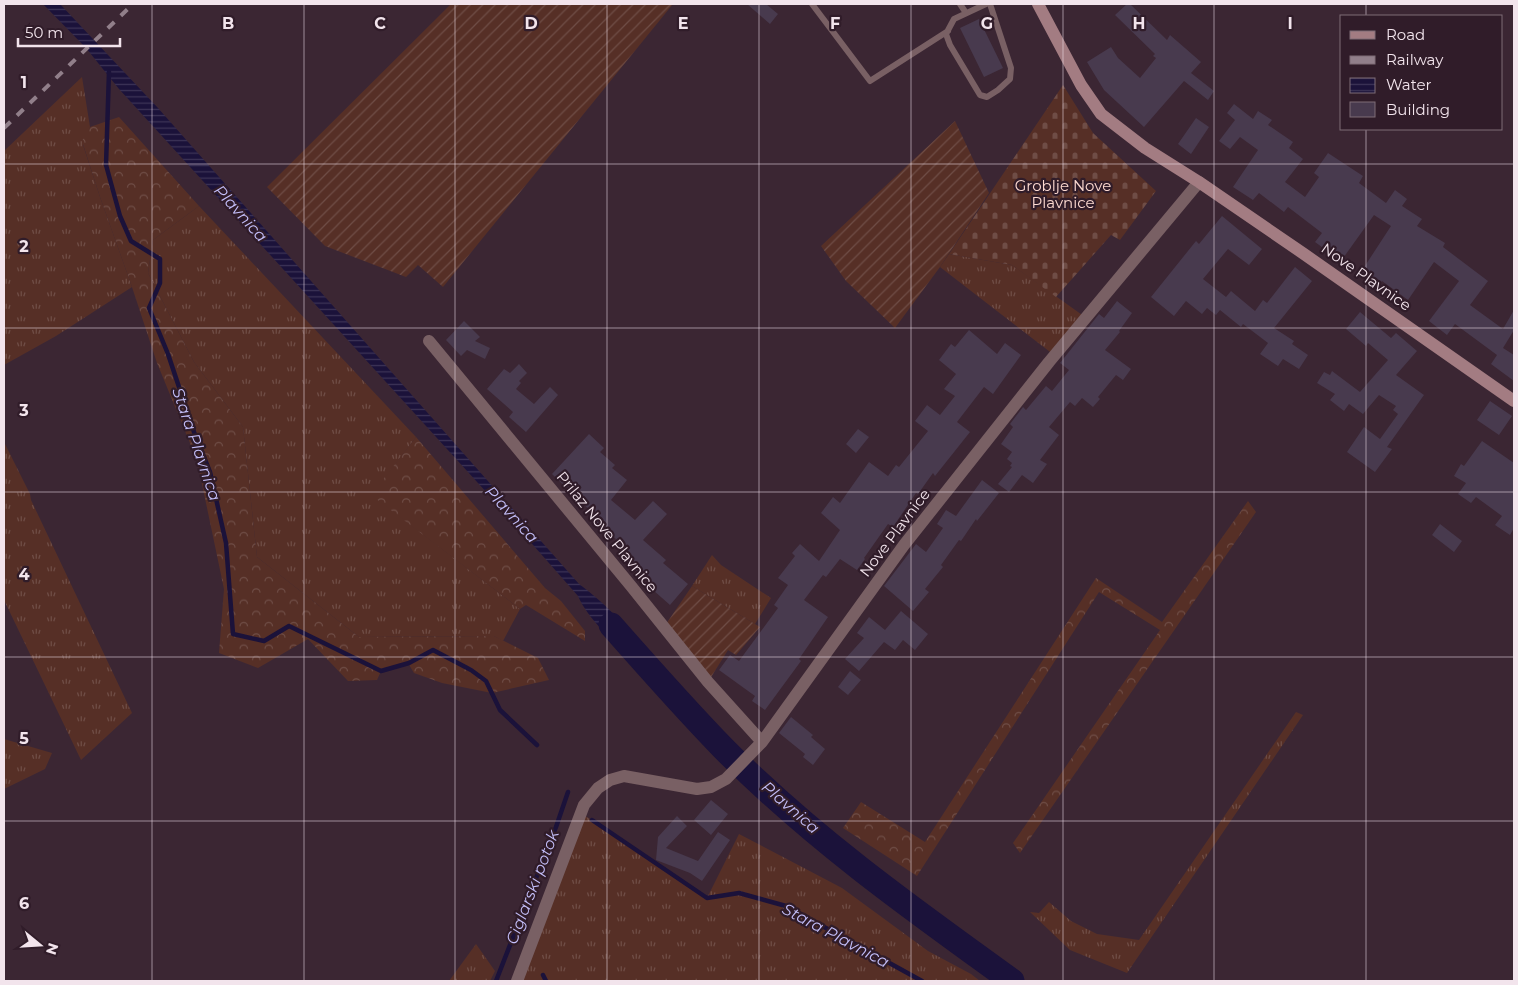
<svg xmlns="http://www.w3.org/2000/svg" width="1518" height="985" font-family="Montserrat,sans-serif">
  <defs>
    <pattern id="grass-tufts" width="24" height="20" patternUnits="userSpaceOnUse" patternTransform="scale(1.25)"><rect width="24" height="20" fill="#562f26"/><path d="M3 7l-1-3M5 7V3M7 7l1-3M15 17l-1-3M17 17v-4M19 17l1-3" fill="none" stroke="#6f4d46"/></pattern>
    <pattern id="forest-crowns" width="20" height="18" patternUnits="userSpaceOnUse" patternTransform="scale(1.25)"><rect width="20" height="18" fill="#562f26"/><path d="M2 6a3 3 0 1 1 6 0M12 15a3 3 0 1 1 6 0" fill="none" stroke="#6f4d46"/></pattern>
    <pattern id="cemetery-stones" width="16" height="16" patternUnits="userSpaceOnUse" patternTransform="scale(1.25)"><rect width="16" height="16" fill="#562f26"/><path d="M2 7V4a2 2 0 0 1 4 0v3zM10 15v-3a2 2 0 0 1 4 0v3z" fill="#6f4d46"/></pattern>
    <pattern id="garden-furrows" width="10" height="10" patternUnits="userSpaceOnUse" patternTransform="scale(1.25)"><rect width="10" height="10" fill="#562f26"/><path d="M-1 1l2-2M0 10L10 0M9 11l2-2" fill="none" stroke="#6f4d46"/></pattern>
    <pattern id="water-rules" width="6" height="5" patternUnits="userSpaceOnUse" patternTransform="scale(1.25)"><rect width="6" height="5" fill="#1b123a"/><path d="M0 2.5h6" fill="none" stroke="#3d3457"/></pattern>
  </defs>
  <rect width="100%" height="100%" fill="#3b2633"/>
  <path fill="url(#grass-tufts)" d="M82 77 90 127 83 145 100 197 132 287 56 336 4 365V151Z
    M199 206 416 437 372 495 520 609 503 641 494 636 359 637 257 557 243 427 194 362 148 273 153 240Z
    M949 254 1012 265 1085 317 1054 355 940 267Z
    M4 442 30 494 31 500 132 713 81 760 4 600Z
    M712 555 721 565 771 598 755 624 692 586Z
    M1296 712 1303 715 1127 973 1070 950 1030 912 1039 913 1049 902 1071 921 1097 934 1139 940Z
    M4 739 52 753 45 769 4 789Z
    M581 813 707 898 739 834 842 888 928 951 971 974 980 981H517Z
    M476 944 495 971 490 981H449Z"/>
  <path fill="url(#forest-crowns)" d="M119 117 199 206 153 240 148 273 194 362 243 427 257 557 359 637 494 636 538 658 549 680 492 693 442 683 414 673 408 663 381 671 377 680 348 681 308 639 258 668 219 653 224 589 197 460 157 363 132 287 100 197 82 141 90 127Z
    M416 437 545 588 561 601 585 631V641L526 605 520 609 371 495Z
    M1248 501 1256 512 1020 853 1013 843 1160 630 1099 592 917 876 843 828 861 802 925 842 1096 578 1162 622Z"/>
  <path fill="url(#cemetery-stones)" d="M1063 85 1093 133 1156 191 1120 240 1111 235 1056 297 1012 265 949 254Z"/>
  <path fill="url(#garden-furrows)" d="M451 4H673L443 287 418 265 406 277 325 246 267 187Z
    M955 121 989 193 940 267 895 328 846 281 821 246Z
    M692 586 760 627 736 655 728 650 708 682 664 627Z"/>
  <path fill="url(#water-rules)" d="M43 4H60L158 108 579 584C601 600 623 621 638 644L635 651C613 645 587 617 578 596L498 505 119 89 86 48Z"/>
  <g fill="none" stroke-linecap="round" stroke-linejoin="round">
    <path stroke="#1b123a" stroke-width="4.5" d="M109 72 106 165 120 216 131 241 160 259V283L149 308 168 354 194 432 210 472 226 543 233 634 264 641 289 626 381 671 409 663 433 650 471 670 486 681 500 710 537 745
      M592 820 707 898 739 893 786 906 922 981
      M543 975 546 981
      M496 981 556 827 568 792"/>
    <path stroke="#1b123a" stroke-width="25" d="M611 625C648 667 685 709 724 749 811 837 912 909 1012 981"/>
  </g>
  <path fill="#483a4e" d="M747 4H766L778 14 770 24Z
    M1127 4H1130L1167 40 1170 35 1201 62 1191 73 1214 91 1208 100 1184 81 1144 127 1104 90 1087 62 1111 47 1118 58 1140 78 1156 58 1153 56 1155 54 1115 15Z
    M979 19 1003 68 984 77 960 28Z
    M1234 104 1253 119 1258 111 1272 120 1268 125 1293 142 1289 148 1303 159 1285 182 1305 197 1319 177 1314 173 1328 153 1363 176 1359 183 1386 203 1395 190 1407 199 1402 206 1422 219 1417 226 1445 243 1443 247 1488 281 1470 305 1503 329 1514 310V330L1503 348 1514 355V381L1491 364 1497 355 1455 324 1447 335 1429 321 1459 281 1434 262 1408 300 1382 281 1380 284 1361 272 1391 226 1374 215 1341 261 1315 242 1322 233 1288 207 1284 212 1259 193 1253 200 1233 187 1258 150 1240 137 1230 149 1219 141 1235 120 1227 113Z
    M1196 118 1209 127 1191 154 1178 144Z
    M1222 216 1262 249 1249 265 1228 249 1203 279 1226 297 1231 291 1255 311 1263 300 1267 303 1295 267 1312 281 1274 328 1294 341 1292 344 1308 355 1299 369 1283 359 1278 366 1260 354 1268 343 1243 324 1241 327 1220 310 1216 315 1207 308 1202 314 1186 301 1174 316 1151 297 1196 241 1199 244Z
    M1117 301 1132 313 1119 331 1120 332 1105 350 1131 369 1123 380 1116 375 1098 397 1100 399 1093 407 1082 398 1075 406 1070 402 1049 427 1059 435 1040 460 1047 464 1033 483 1022 475 1009 492 998 484 1012 467 1010 466 1012 463 1007 459 1012 452 1001 444 1013 427 1010 424 1023 407 1026 410 1046 386 1052 391 1069 370 1060 363 1099 314 1104 318Z
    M1360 312 1391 338 1396 333 1417 351 1396 375 1424 395 1387 447 1392 449 1375 472 1347 452 1364 427 1380 439 1398 414 1393 410 1396 406 1379 395 1363 414 1349 404 1344 411 1330 400 1335 394 1317 383 1324 372 1330 375 1332 371 1360 392 1388 360 1368 343 1366 346 1346 329Z
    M464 321 480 337 475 341 490 348 485 359 467 350 461 356 446 340Z
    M969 330 997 354 1005 343 1021 355 993 394 984 387 957 422 970 432 935 476 933 473 918 494 916 493 893 527 888 524 864 558 865 559 857 570 840 559 826 577 823 575 804 600 828 617 799 659 801 661 765 710 752 701 755 696 719 670 730 655 739 661 778 608 774 605 788 585 778 578 795 556 792 553 800 544 819 561 840 530 821 513 833 497 840 503 869 462 888 476 896 465 899 467 928 431 915 421 927 405 940 415 955 396 944 389 956 374 939 360 951 344 955 347Z
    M519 364 527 373 519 381 521 383 516 389 534 404 550 387 558 395 526 432 509 417 513 412 487 389 504 369 510 373Z
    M1490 401 1512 416 1499 435 1477 420Z
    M858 429 869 437 856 453 846 444Z
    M589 434 604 448 600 452 615 465 612 468 627 480 611 500 635 520 653 501 667 514 643 540 666 560 663 563 688 584 670 605 653 590 656 587 631 566 633 564 612 544 616 539 591 518 595 514 571 494 572 493 552 474Z
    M1482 441 1514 463V528L1510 535 1495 525 1502 516 1476 497 1471 503 1458 494 1466 483 1454 476 1461 464 1464 466Z
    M982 480 999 493 977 521 976 519 961 541 959 540 941 565 943 567 925 589 929 592 913 611 884 586 916 544 926 552 943 528 937 524 946 510 956 516Z
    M1440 524 1462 541 1454 552 1432 535Z
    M901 611 928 634 915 650 903 640 895 650 884 642 859 671 845 659 864 638 857 633 869 617 885 630Z
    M850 671 861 680 848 695 838 687Z
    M791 717 813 735 811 737 825 749 813 765 803 757 805 754 779 733Z
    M711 800 728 814 711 835 694 820Z
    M677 816 687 826 666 848 698 861 718 832 730 840 702 881 690 873 656 860 658 837Z"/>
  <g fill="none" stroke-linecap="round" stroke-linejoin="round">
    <path stroke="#796064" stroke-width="6" d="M812 4 870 81 948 31
      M960 4 966 13
      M986 4 954 19 946 34 950 45 980 95 987 97 998 90 1010 79 1011 68 990 4"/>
    <path stroke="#796064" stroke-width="12" d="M429 341 631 586 708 682 762 742
      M517 981 584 805 598 788 610 780 624 776 697 789 711 787 726 779 762 742 904 545 1049 362 1199 182"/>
    <path stroke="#a37c82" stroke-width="12" d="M1038 4 1081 85 1101 114 1145 148 1199 182 1304 254 1514 401"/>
    <path stroke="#917f8a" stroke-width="4" stroke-dasharray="9 9" stroke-linecap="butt" d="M4 128 133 4"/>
  </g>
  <path fill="none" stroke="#f2e4ec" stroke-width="1" stroke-opacity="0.55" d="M152 4V981M304 4V981M455 4V981M607 4V981M759 4V981M911 4V981M1063 4V981M1214 4V981M1366 4V16M1366 129V981M4 164H1514M4 328H1514M4 492H1514M4 657H1514M4 821H1514"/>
  <g text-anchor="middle" stroke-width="4.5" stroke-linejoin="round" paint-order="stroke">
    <g font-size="15" fill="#fddad1" stroke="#301c29">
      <text x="1063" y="191">Groblje Nove<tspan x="1063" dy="17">Plavnice</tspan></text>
    </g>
    <g font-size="15" fill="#f2e4ec" stroke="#301c29">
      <text transform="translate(1366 277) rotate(35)" y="5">Nove Plavnice</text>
      <text transform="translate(607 532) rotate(51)" y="5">Prilaz Nove Plavnice</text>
      <text transform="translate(895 533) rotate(-53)" y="5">Nove Plavnice</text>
    </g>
    <g font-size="16" font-style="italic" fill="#c3bef9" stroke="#301c29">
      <text transform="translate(241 213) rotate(48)" y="6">Plavnica</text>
      <text transform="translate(197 444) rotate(71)" y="6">Stara Plavnica</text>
      <text transform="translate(512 514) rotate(48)" y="6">Plavnica</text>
      <text transform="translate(791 807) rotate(41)" y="6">Plavnica</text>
      <text transform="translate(532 887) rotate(-69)" y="6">Ciglarski potok</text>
      <text transform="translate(836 935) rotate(28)" y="6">Stara Plavnica</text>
    </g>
  </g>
  <g font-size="16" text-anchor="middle" font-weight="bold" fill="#f2e4ec" stroke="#301c29" stroke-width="4.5" stroke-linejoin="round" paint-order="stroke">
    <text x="228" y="29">B</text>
    <text x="380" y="29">C</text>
    <text x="531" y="29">D</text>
    <text x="683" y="29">E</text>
    <text x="835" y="29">F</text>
    <text x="987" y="29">G</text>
    <text x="1139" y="29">H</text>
    <text x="1290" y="29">I</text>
    <text x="24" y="88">1</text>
    <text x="24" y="252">2</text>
    <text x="24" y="416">3</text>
    <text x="24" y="580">4</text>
    <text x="24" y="744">5</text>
    <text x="24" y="909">6</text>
  </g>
  <rect width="1518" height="985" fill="none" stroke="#f2e4ec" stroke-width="10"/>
  <rect x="1340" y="15" width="162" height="115" fill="#301c29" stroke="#7e6c77"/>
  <rect x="1350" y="31" width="25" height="8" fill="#a37c82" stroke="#7e6c77"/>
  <text x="1386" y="40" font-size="15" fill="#f2e4ec">Road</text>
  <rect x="1350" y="56" width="25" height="8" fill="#917f8a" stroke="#7e6c77"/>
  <text x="1386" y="65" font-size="15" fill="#f2e4ec">Railway</text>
  <rect x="1350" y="78" width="25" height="15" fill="url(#water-rules)" stroke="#7e6c77"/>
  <text x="1386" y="90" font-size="15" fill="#f2e4ec">Water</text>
  <rect x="1350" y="102" width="25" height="15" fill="#483a4e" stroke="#7e6c77"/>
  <text x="1386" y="115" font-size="15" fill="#f2e4ec">Building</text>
  <g transform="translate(40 945) rotate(108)" stroke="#301c29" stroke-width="4" paint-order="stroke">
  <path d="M0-4L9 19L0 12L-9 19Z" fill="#f2e4ec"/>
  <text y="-8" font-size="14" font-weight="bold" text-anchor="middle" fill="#f2e4ec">N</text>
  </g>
  <path d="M18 38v8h102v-8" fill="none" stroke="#f2e4ec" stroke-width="2.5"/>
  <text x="25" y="38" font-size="15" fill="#f2e4ec" stroke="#301c29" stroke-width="4" paint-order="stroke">50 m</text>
</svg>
